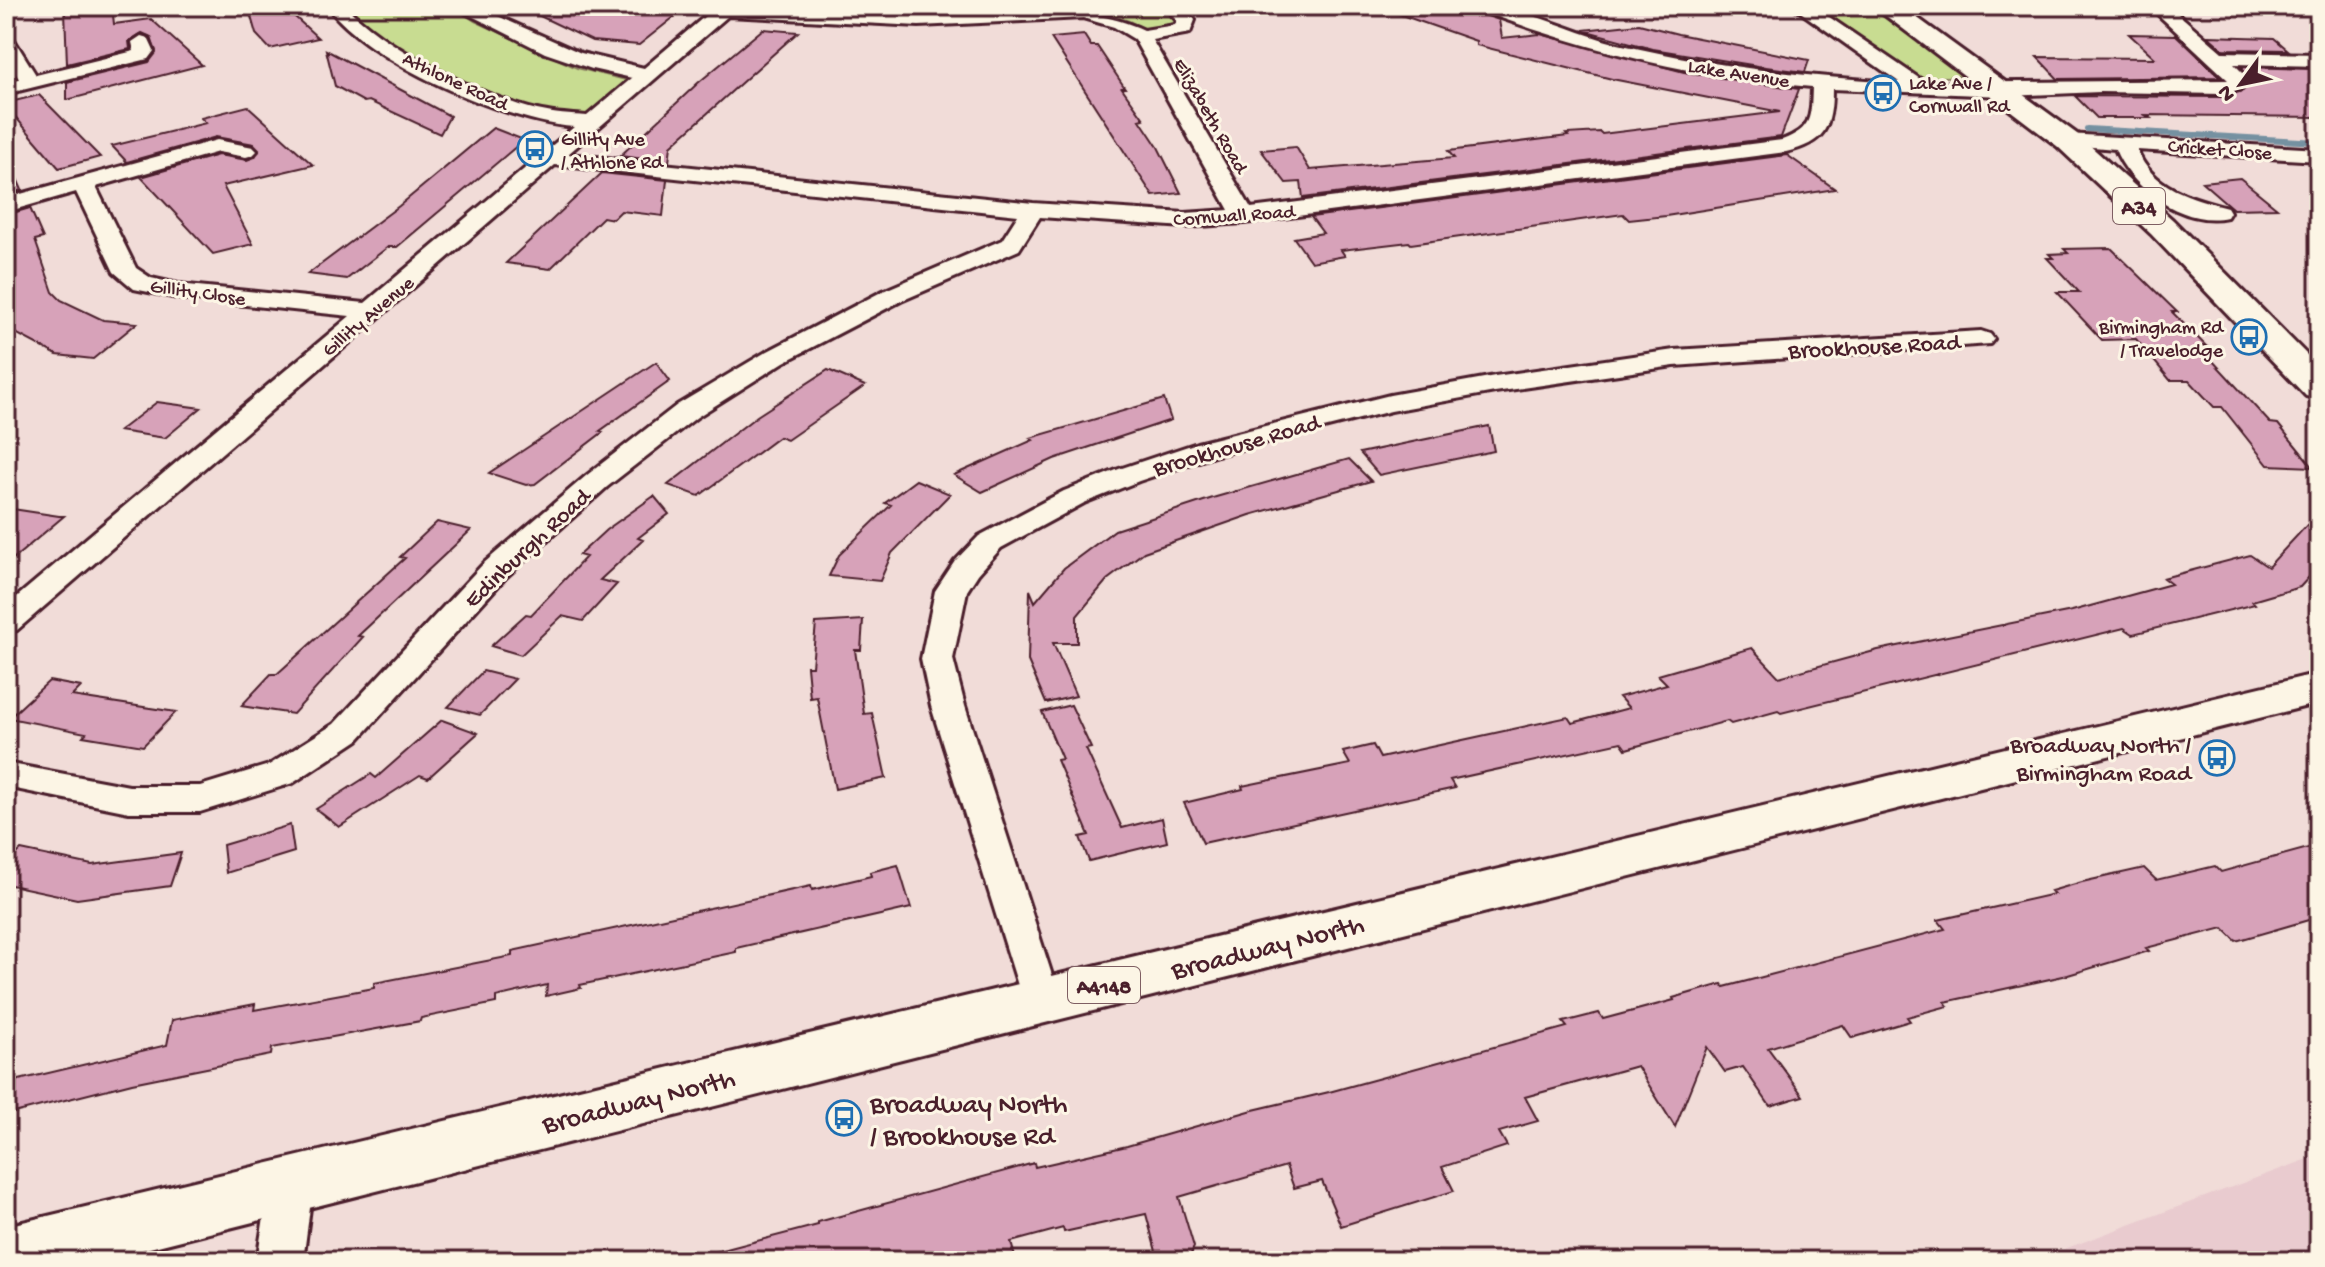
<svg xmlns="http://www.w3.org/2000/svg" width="2325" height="1267" font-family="'Gochi Hand',sans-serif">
  <rect width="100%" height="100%" fill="#f1dcd8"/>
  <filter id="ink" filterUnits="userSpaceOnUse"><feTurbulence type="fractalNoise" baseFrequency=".0125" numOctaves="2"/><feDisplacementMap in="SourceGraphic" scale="16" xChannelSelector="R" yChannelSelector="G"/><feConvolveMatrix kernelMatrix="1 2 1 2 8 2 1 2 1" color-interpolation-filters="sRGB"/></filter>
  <g filter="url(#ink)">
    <path fill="#e9cbcf" d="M2319 1155V1261H2032L2191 1202Z"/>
    <path fill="#c8dc91" stroke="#897e5e" stroke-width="2" d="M342 6H451L475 21 577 68 626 80 629 84 597 113 580 117 542 116 473 87 403 52 375 36Z
      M1108 6H1164L1178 23V27L1149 32 1129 21 1101 12 1100 10Z
      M1808 6H1868L1966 76 1923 78 1905 71Z"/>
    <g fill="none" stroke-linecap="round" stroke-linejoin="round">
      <path stroke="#7491a1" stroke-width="6" d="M2087 129 2319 142"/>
    </g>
    <path fill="#d7a2b9" stroke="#4a1f2b" stroke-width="2" d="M99 6H112L114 24 151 19 202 65 67 100V82L149 62 156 53 151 37 142 33 129 41 130 49 67 64 65 11Z
      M248 6H283L318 38 270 49 256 34Z
      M519 6H688L639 45 592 41Z
      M1387 6H1473L1478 13 1499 20 1502 38 1540 34 1684 72 1799 89 1781 137 1303 198 1301 182 1286 183 1261 150 1296 147 1310 170 1454 158 1448 151 1568 136 1566 134 1600 132 1602 134 1780 112 1612 79 1476 45V41L1387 10Z
      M1639 24 1678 34 1809 60 1805 72 1758 66 1653 49 1583 30Z
      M763 29 798 32 671 146 669 162 620 156 698 83Z
      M2129 34 2176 35 2220 77 2058 79 2037 57 2155 58Z
      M1084 35 1091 46H1097L1125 88H1122L1144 119 1140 120 1158 147 1181 193 1153 196 1051 38Z
      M2208 36 2274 38 2288 50 2223 49Z
      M326 50 450 116 440 134 369 101 364 102 335 86Z
      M2241 67 2310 69 2319 76V117L2145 115 2150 118H2097L2075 96 2223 97 2243 91 2251 81Z
      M39 95 100 157 59 168 6 106V103Z
      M248 106 313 165 223 186 253 244 213 254 141 177 218 155 247 160 255 157 259 149 254 144 216 137 127 162 112 146 206 123 201 118Z
      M493 128 524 140 397 247H388L347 279 308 274 399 206Z
      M6 154 22 190 6 195Z
      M1787 155 1835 189 1666 216 1629 220 1623 214 1411 244 1409 242 1341 250 1345 256 1311 262 1294 238 1323 233 1311 217Z
      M602 173 667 180 663 216 621 211 613 219 603 217 550 269 506 263Z
      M2240 178 2277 208 2233 209 2202 182Z
      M30 208 43 238 35 240 53 292 61 300 103 320 137 323 93 359 57 355 6 328V215Z
      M2111 248 2177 312H2172L2206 346H2199L2270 423 2278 424 2313 467 2268 465 2222 407H2214L2189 380H2170L2136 339 2102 340 2057 292H2079L2047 258H2053L2049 254 2068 253 2064 249Z
      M656 362 670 381 600 431 603 432 535 484 526 485 489 473Z
      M828 370 865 386 787 440 779 437 699 496 668 485 757 416Z
      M1164 399 1171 420 1054 459 982 492 954 475 1033 440 1030 438Z
      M157 402 201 408 165 438 119 431Z
      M1489 426 1494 451 1379 475 1360 453Z
      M1349 459 1371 481 1250 515 1144 552 1107 580 1077 616V643H1053L1076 696 1046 703 1028 661 1030 590 1035 602 1064 568 1115 530 1216 497Z
      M916 480 950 494 892 553 880 581 829 576 839 555 891 505 885 503Z
      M654 496 669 514 638 538 643 540 600 580 617 584 583 621 562 616 521 655 491 646 526 614 531 615 586 557 579 555 606 530Z
      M6 508 59 516H64L6 565Z
      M2319 512V566L2300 587 2252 601 2255 604 2133 634 2124 628 1781 713 1778 711 1731 724 1727 721 1626 749 1621 742 1450 780 1455 788 1203 843 1184 803 1243 789 1242 786 1350 764 1343 752 1373 745 1380 758 1568 717 1572 723 1629 708 1619 697 1667 684 1658 675 1752 648 1779 677 1878 650 2072 611 2171 584 2163 578 2250 555 2268 567Z
      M437 522 471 530 358 636 363 637 293 714 241 706 271 674H277L405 558 400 557Z
      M863 620 861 650H855L864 714 872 713 886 778 835 789 817 697 810 698 807 666H812L816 623Z
      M483 671 515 679 480 715 448 707Z
      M49 681 81 687 72 696 176 712 143 746 83 736 86 733 9 718Z
      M1071 705 1091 748 1086 749 1122 828 1162 818 1167 842 1089 861 1080 837 1089 835 1057 760 1062 759 1042 712Z
      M442 720 478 733 428 778 420 775 339 827 316 809 371 774 376 778Z
      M290 825 294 852 226 873 223 845Z
      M2319 845V917L2236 941 2223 928 2146 948 2149 951 2068 975 1945 1002 1948 1006 1907 1017 1910 1021 1852 1038 1843 1025 1768 1048 1803 1096 1770 1106 1743 1067 1725 1072 1707 1047 1675 1127 1637 1066 1525 1097 1538 1121 1499 1132 1507 1146 1442 1167 1454 1191 1341 1226 1322 1181 1294 1188 1286 1166 1179 1197 1194 1247 1188 1261H1167L1157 1255 1146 1214 1064 1232 1063 1228 1011 1242 1016 1261H716L715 1252 818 1225V1222L1034 1163 1035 1167 1127 1146 1253 1110 1329 1092 1567 1027 1563 1022 1599 1013 1603 1019 1674 1000 1673 998 1722 984 1724 987 1945 929 1938 920 2054 894 2051 891 2082 882 2144 868 2156 880 2215 866 2221 872Z
      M21 850 92 865 181 853 170 886 77 899 6 884V864Z
      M898 865 911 908 736 948V952L580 985 581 988 546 996 547 985 496 997V1003L421 1018 420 1021 272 1048 271 1055 132 1083 6 1115V1083L167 1045 172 1020 255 1004 254 1010 374 988V983L512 956V951L811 886 812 890 871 876 870 872Z"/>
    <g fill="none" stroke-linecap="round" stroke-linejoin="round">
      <defs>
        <path id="minor" d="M327 6H346C382 47 484 97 537 110 554 114 571 115 587 116L632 78 592 69 545 53 452 6H475L581 53 644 68 717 6C785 6 853 16 921 15 992 15 1081 0 1144 30L1175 25 1177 21 1164 6H1183L1195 20 1190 33 1152 40 1251 208 1782 140C1812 129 1811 117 1812 87 1697 78 1586 50 1479 10L1476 6C1524 6 1571 32 1618 44 1710 66 1804 77 1899 82L1792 6H1813L1926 83 2228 80 2149 6H2169L2222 52 2319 54V66L2234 64 2249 79 2242 88 2222 94 2100 92 2004 96 1832 89C1832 127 1825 143 1786 152L1244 223 1185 227 1040 217 1019 250 901 301 784 362 697 417 607 487 506 577 358 740 293 783 200 812H129L6 787V763L129 786H200L269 765 334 724 484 563 587 475 677 405 766 352 883 291 1002 240 1018 215 555 165 17 630 6 633V606L350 316 178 298 134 289 114 272 76 192 6 212V198L217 140 253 147 257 151 253 155 246 157 218 152 96 187 136 268 151 278 178 284 365 303 574 127C504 121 369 63 327 6ZM728 16 919 26 1083 18 1114 27 1134 39 1229 210 1185 213 1033 203 568 154Z
          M6 36 13 38 36 75 134 51 132 42 141 36 148 38 154 51 148 59 6 94V82L19 79 6 57Z
          M2067 134 2319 149V161L2137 150C2152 188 2192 198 2227 207L2230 212 2227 217C2184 227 2130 188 2115 149L2060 144 2057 140 2060 136Z
          M1981 331 1990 334 1994 339 1990 344 1674 366 1495 392 1391 411 1217 455 1139 481 1084 503 1001 548 978 574 967 591 953 659 965 706 1060 1000 1054 1011 1040 1016 1026 1011 931 706 921 659 935 591 955 561 979 536 1064 491 1119 469 1197 443 1390 395 1495 376 1674 350Z
          M291 1165 307 1171 313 1185 303 1261H257L269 1185 275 1171Z"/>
        <path id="trunk" d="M1873 6H1901L2077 134 2173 220 2319 367V399L2306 396 2151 234 2057 146Z
          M2319 673V703L98 1261H6V1226Z"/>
      </defs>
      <use href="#minor" stroke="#4a1f2b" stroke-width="6"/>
      <use href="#trunk" stroke="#4a1f2b" stroke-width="6"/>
      <use href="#minor" fill="#fcf5e5" fill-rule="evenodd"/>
      <use href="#trunk" fill="#fcf5e5" fill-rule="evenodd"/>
    </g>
  </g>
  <defs>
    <symbol id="bus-ring" viewBox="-11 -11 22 22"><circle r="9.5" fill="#fcf5e5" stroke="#1f6fb2" stroke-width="1.5"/><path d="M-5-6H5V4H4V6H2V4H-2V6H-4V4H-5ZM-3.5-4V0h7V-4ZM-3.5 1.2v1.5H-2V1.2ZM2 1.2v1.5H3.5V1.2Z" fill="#1f6fb2"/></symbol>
  </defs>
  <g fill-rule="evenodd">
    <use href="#bus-ring" x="1863" y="73" width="40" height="40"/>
    <use href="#bus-ring" x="515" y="129" width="40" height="40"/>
    <use href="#bus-ring" x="2229" y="317" width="40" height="40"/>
    <use href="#bus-ring" x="2197" y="738" width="40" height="40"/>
    <use href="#bus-ring" x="824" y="1098" width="40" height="40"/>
  </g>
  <g text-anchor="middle" stroke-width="6" stroke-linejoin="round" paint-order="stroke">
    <g font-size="20" fill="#4a1f2b" stroke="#fcf5e5">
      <text transform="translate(1739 72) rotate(9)" y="7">Lake Avenue</text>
      <text transform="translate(456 80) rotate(25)" y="7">Athlone Road</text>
      <text transform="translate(1212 115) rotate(60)" y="7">Elizabeth Road</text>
      <text transform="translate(2220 148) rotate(4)" y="7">Cricket Close</text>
      <text transform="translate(1234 214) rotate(-4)" y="7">Cornwall Road</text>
      <text transform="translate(198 291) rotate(8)" y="7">Gillity Close</text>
      <text transform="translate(367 315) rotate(-40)" y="7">Gillity Avenue</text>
    </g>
    <g font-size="20" fill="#4a1f2b" stroke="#fcf5e5" text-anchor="start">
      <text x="1909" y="89">Lake Ave /<tspan x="1909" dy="23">Cornwall Rd</tspan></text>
      <text x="561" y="145">Gillity Ave<tspan x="561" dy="23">/ Athlone Rd</tspan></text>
      <text x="2223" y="333" text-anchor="end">Birmingham Rd<tspan x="2223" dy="23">/ Travelodge</tspan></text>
    </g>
    <g fill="#fcf5e5" stroke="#7f5f63" stroke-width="2">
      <rect x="2113" y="188" width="52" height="36" rx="6"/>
      <rect x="1068" y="967" width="72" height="36" rx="6"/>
    </g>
    <g font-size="22" font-weight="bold" fill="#4a1f2b">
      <text x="2139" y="214">A34</text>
      <text x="1104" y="993">A4148</text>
    </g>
    <g font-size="24" fill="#4a1f2b" stroke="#fcf5e5">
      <text transform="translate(1874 345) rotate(-3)" y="8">Brookhouse Road</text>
      <text transform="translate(1236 444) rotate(-16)" y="8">Brookhouse Road</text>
      <text transform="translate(526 547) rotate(-43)" y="8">Edinburgh Road</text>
    </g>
    <g font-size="24" fill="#4a1f2b" stroke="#fcf5e5" text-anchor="end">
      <text x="2191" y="752">Broadway North /<tspan x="2191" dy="28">Birmingham Road</tspan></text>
    </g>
    <g font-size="28" fill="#4a1f2b" stroke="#fcf5e5">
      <text transform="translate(1267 945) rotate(-14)" y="10">Broadway North</text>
      <text transform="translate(638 1099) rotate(-14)" y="10">Broadway North</text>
    </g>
    <g font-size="28" fill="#4a1f2b" stroke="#fcf5e5" text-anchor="start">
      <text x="870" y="1112">Broadway North<tspan x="870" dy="32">/ Brookhouse Rd</tspan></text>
    </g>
  </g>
  <rect width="2325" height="1267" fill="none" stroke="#fcf5e5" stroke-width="32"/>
  <rect x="16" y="16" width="2293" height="1235" fill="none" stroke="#4a1f2b" stroke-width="3" filter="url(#ink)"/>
  <g transform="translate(2241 84) rotate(237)" stroke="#fcf5e5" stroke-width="6" paint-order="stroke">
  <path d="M0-6L14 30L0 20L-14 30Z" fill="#4a1f2b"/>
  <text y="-12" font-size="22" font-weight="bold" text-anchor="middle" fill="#4a1f2b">N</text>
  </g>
</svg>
